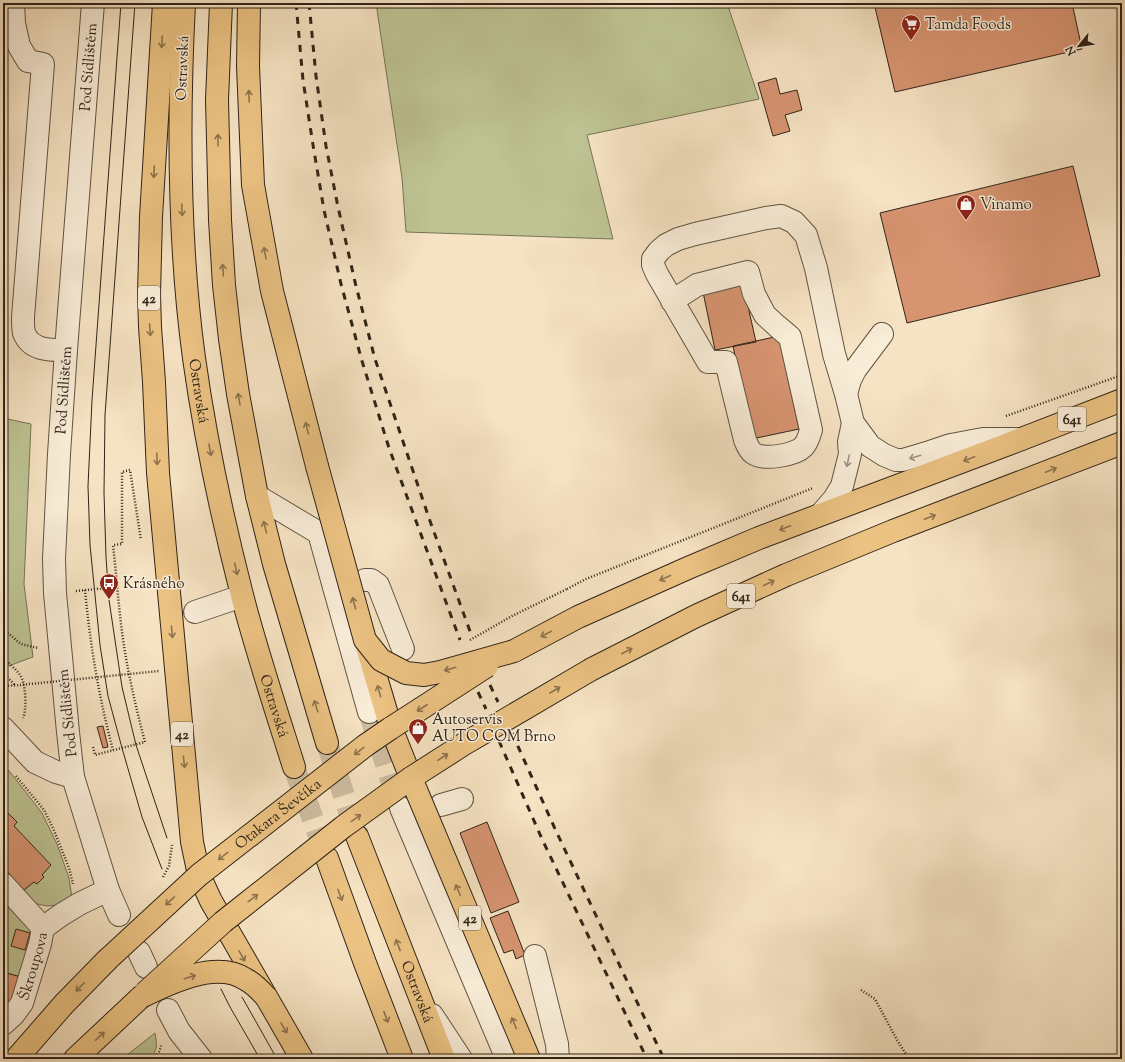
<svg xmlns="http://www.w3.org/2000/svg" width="1125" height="1062" font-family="'Sorts Mill Goudy',serif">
  <rect width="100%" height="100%" fill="#f6e3c3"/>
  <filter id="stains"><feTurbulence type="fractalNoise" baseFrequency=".005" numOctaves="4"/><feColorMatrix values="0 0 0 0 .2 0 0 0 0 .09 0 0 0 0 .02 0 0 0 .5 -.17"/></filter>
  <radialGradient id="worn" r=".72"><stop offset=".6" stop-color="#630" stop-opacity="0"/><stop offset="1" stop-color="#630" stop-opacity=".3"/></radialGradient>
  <path fill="#bec393" stroke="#767456" d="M376 3H727L759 99 587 135 613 239 406 232 402 178Z
    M3 418 31 424 24 584 33 657 3 668Z
    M3 765 10 772 42 813 57 844 69 878 72 898 60 905 47 906 33 903 34 929 21 977 3 972Z
    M155 1033C157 1044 158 1050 150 1059H122Z"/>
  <path fill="#d79471" stroke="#2f2418" d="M874 3H1072L1082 49 895 92Z
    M776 78 780 94 797 90 802 110 785 115 790 131 773 136 758 83Z
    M1073 166 1100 276 907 323 880 213Z
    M743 284 756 342 715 350 703 292Z
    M779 336 799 429 752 439 733 346Z
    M103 726 108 747 103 748 97 727Z
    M3 808 17 822 14 826 51 865 42 875 44 877 37 884 34 882 24 890 3 867Z
    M487 822 519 902 491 913 460 833Z
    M508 911 525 955 516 959 513 950 504 953 490 918Z
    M16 929 30 933 25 950 11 946Z
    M3 972 21 977 12 1013 3 1010Z"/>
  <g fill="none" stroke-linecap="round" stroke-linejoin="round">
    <path stroke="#cebda1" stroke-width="22" stroke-dasharray="22 11" stroke-linecap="butt" d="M369 712 400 807"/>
    <path stroke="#cebda1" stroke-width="22" stroke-dasharray="22 11" stroke-linecap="butt" d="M327 743 357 836
      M294 767 327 858"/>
    <defs>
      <g id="minor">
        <path d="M13 3 14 23 19 46 28 61 43 64 23 317C23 322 23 329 24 333 31 351 51 350 66 350"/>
        <path d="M672 301 697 285 748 272 754 294 765 315 777 326 790 337 811 430C809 436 808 442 803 447 795 455 763 461 753 453 749 450 747 445 745 440L726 362H708L657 274 653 265V259L659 251 666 245 678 239 695 234 766 218 781 216 794 222 806 235 816 268 834 354 846 394 853 423 870 446 884 455 896 460H903L930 452 951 445 983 439H1021"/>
        <path d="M846 394 850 380 855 370 882 334"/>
        <path d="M257 496 319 533 334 587"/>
        <path d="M821 514 834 499 842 486 850 454 849 442 853 423"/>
        <path d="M365 580H371L378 585 403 649"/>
        <path d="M338 586 334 587 369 712"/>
        <path d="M195 612 242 596"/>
        <path d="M3 728 35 762 56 772 73 777 108 890 119 915"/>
        <path id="s1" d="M73 777 68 732 55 593 54 559 59 454 66 350 93 3"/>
        <path d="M441 805 462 799"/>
        <path d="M401 808 507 1059"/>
        <path d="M3 884 43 928"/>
        <path d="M139 952 146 967"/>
        <path d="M535 956 557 1044 558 1059"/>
        <path d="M168 1010 179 1031 201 1059"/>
        <path d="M432 1015 461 1059"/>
        <path id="s2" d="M3 1024 14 1014 22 1003 40 944 43 928 61 915 79 904 108 890"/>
      </g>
      <path id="major" d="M16 1059 64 1004 107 960
        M75 1059 141 997"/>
      <g id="highway">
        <path d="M164 3 151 217 149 294 150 327 154 382 158 473 192 842 199 875 211 901 302 1059"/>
        <path id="s3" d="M184 3C178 121 178 241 194 358 205 437 222 517 242 595 257 653 276 710 294 767"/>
        <path d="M221 3 217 100 220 220 224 285 230 339 238 394 257 496 274 564 327 743"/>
        <path d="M249 3 248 66 253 185 272 291 317 466"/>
        <path d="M365 640 391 728 411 778"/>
        <path d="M514 651 578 617 688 568 759 538 1006 445 1122 400"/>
        <path d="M592 669 696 616 786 575 893 531 1122 443"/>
        <path id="s4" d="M357 836 444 1059"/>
        <path d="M327 858 365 963 402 1059"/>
      </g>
    </defs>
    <use href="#minor" stroke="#615443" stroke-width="24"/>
    <use href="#major" stroke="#2f2418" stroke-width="24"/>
    <use href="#highway" stroke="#2f2418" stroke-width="24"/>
    <path stroke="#2f2418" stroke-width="2.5" stroke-dasharray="1 2" stroke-linecap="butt" d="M1006 416 1122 375
      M567 589 586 579 813 488
      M85 590C90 644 99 698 113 750
      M76 591 117 587
      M3 629 21 644 38 648
      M3 660 4 658C9 664 16 669 20 675 26 683 27 709 23 718
      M3 673 15 685
      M3 684 5 686 20 685
      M93 747 95 755 145 742C137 712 130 682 125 652 119 616 117 580 113 545L122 544V472L130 470 141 540
      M16 776 44 810 53 828 69 868 73 884
      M861 990 875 999 897 1040 909 1059
      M153 1059C158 1054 161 1050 161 1044"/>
    <use href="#minor" stroke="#f9edd8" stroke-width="22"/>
    <use href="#major" stroke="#ebc282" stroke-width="22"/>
    <use href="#highway" stroke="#ebc282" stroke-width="22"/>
    <path stroke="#2f2418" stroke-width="1" d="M121 3 92 400 88 486 90 545 100 645 108 696 122 748 142 817 162 869
      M135 3 105 415 104 493 106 557 109 600 122 687 136 745 167 838
      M221 989 230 1007 260 1059
      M242 997 277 1059"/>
    <path stroke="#2f2418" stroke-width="3" stroke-dasharray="7 7" stroke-linecap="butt" d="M296 3 303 80 313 145 324 210 341 284 362 361 389 448 460 640
      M309 3 316 76 326 146 338 207 355 282 375 359 430 521 471 634
      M490 685 498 702
      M478 692 486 709
      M512 733 556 831 664 1059
      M499 741 542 839 647 1059"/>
    <defs>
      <g id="major-bridge">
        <path id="s5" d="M107 960 199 875 366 745 391 728"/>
        <path d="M145 993 223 922 343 827 411 778"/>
      </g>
      <path id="highway-bridge" d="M317 466 365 640 381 660 406 673 424 675 440 672 514 651
        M391 728 487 666
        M141 997C169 983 216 960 245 979 253 983 260 990 266 997
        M529 1059 411 778 464 744 592 669"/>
    </defs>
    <use href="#major-bridge" stroke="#2f2418" stroke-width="24" stroke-linecap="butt"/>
    <use href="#highway-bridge" stroke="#2f2418" stroke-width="24" stroke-linecap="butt"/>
    <path stroke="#2f2418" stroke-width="2.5" stroke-dasharray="1 2" stroke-linecap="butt" d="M470 640 512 616 567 589
      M20 685 159 671
      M163 877 169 866 172 845"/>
    <use href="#major-bridge" stroke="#ebc282" stroke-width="22"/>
    <use href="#highway-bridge" stroke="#ebc282" stroke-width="22"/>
  </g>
  <defs><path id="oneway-shaft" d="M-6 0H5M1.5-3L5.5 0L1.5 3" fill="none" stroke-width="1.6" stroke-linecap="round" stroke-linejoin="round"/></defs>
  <g stroke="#8d734d">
    <use href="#oneway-shaft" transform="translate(162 42) rotate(93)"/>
    <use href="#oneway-shaft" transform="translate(249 96) rotate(-92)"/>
    <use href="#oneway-shaft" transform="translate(218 140) rotate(-91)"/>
    <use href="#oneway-shaft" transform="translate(154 172) rotate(93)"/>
    <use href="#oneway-shaft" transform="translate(182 210) rotate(87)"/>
    <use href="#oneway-shaft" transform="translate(265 253) rotate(-100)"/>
    <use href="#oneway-shaft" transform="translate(223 270) rotate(-94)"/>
    <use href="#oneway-shaft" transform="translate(150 330) rotate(86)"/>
    <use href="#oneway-shaft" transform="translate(239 399) rotate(-100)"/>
    <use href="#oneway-shaft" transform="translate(307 428) rotate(-104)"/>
    <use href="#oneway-shaft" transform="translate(210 450) rotate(79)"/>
    <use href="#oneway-shaft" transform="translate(157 459) rotate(88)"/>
    <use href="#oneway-shaft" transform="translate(969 459) rotate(159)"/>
    <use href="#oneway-shaft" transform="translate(1051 470) rotate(-21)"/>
    <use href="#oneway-shaft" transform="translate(930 517) rotate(-21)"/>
    <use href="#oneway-shaft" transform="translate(265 527) rotate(-104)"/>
    <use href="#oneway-shaft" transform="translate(785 528) rotate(159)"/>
    <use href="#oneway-shaft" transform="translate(236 569) rotate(77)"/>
    <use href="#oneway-shaft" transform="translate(665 578) rotate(156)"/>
    <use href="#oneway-shaft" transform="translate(769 583) rotate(-25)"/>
    <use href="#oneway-shaft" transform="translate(354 603) rotate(-105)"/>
    <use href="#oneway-shaft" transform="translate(172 632) rotate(84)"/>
    <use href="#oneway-shaft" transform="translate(546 634) rotate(152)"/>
    <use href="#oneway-shaft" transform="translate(627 651) rotate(-27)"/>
    <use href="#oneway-shaft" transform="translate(450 669) rotate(164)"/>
    <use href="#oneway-shaft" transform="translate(555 690) rotate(-30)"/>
    <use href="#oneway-shaft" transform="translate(379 691) rotate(-106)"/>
    <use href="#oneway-shaft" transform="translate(316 706) rotate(-107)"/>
    <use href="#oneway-shaft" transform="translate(422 708) rotate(147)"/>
    <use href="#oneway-shaft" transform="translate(359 751) rotate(142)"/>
    <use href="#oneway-shaft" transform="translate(443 757) rotate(-33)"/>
    <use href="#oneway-shaft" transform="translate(184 762) rotate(84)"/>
    <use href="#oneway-shaft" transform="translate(356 818) rotate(-36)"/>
    <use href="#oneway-shaft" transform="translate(223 856) rotate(142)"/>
    <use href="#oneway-shaft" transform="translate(458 890) rotate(-113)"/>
    <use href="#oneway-shaft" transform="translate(340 895) rotate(70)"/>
    <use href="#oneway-shaft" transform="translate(253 898) rotate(-38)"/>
    <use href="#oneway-shaft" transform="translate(170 901) rotate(137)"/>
    <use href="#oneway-shaft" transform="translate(398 945) rotate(-111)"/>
    <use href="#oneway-shaft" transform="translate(242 956) rotate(60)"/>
    <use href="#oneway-shaft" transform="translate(190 977) rotate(-17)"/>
    <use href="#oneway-shaft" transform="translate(80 987) rotate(134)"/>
    <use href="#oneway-shaft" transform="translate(386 1017) rotate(69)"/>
    <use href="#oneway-shaft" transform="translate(514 1023) rotate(-113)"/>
    <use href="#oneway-shaft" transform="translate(284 1028) rotate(60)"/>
    <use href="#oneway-shaft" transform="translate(100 1036) rotate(-43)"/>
  </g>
  <g stroke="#9e9382">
    <use href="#oneway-shaft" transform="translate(915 457) rotate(163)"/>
    <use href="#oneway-shaft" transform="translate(848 461) rotate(102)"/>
  </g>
  <defs>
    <symbol id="supermarket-pin" viewBox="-11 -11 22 30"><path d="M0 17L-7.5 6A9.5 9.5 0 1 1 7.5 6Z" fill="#8f2418" stroke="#f9edd8"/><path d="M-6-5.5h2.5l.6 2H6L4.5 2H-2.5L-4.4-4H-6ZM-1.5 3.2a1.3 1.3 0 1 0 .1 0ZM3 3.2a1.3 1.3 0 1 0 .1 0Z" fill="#fff"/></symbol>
    <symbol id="shop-pin" viewBox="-11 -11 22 30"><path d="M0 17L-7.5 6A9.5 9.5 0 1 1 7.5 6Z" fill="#8f2418" stroke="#f9edd8"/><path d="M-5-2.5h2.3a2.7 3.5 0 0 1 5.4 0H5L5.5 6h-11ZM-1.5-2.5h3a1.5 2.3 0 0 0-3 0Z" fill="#fff"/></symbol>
    <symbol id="bus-pin" viewBox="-11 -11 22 30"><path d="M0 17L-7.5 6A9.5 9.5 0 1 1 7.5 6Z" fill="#8f2418" stroke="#f9edd8"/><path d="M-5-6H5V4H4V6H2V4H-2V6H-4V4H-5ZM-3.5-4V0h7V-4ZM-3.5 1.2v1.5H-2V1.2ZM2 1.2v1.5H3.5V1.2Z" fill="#fff"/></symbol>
  </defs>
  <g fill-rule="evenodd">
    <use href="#supermarket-pin" x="900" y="13" width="22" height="30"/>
    <use href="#shop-pin" x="955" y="193" width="22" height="30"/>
    <use href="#bus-pin" x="98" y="572" width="22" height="30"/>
    <use href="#shop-pin" x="407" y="717" width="22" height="30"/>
  </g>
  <g text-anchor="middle" stroke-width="3" stroke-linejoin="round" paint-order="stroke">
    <g fill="#f9edd8" stroke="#6c6052" stroke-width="1">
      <rect x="138" y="286" width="22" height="24" rx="3"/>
      <rect x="1058" y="407" width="28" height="24" rx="3"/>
      <rect x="727" y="584" width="28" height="24" rx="3"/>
      <rect x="171" y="722" width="22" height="24" rx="3"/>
      <rect x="459" y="906" width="22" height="24" rx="3"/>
    </g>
    <g font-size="14" font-weight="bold" fill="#2f2418">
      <text x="149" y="303">42</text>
      <text x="1072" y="424">641</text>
      <text x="741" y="601">641</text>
      <text x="182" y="739">42</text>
      <text x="470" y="923">42</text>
    </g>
    <g font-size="15" fill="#2f2418" stroke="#f9edd8" text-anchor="start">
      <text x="925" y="29">Tamda Foods</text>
      <text x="980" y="209">Vinamo</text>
      <text x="123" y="588">Krásného</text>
      <text x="432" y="724">Autoservis<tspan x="432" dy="17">AUTO COM Brno</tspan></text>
    </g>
    <g font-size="15" fill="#2f2418" stroke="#f9edd8">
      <text dy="5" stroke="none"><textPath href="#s1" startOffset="712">Pod Sídlištěm</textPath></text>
      <text transform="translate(182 68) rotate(-88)" y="5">Ostravská</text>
      <text dy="5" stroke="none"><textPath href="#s1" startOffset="388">Pod Sídlištěm</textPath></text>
      <text dy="5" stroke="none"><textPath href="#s3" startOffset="389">Ostravská</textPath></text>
      <text dy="5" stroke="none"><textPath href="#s3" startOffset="713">Ostravská</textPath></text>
      <text transform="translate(67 713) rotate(-96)" y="5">Pod Sídlištěm</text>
      <text dy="5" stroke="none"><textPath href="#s5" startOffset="225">Otakara Ševčíka</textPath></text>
      <text dy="5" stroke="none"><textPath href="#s2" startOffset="67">Škroupova</textPath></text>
      <text dy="5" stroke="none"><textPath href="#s4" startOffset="167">Ostravská</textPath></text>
    </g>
  </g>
  <rect width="1125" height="1062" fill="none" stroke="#f6e3c3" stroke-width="16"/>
  <rect x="4" y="4" width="1117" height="1054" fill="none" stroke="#2f2418" stroke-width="2"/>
  <rect x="8" y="8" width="1109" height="1046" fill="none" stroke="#2f2418"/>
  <g transform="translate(1079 46) rotate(240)" stroke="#f9edd8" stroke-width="3" paint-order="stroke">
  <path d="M0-3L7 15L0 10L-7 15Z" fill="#2f2418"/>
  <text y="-6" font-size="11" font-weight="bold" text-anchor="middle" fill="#2f2418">N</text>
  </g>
  <rect width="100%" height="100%" filter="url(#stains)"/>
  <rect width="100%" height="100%" fill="url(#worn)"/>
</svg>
